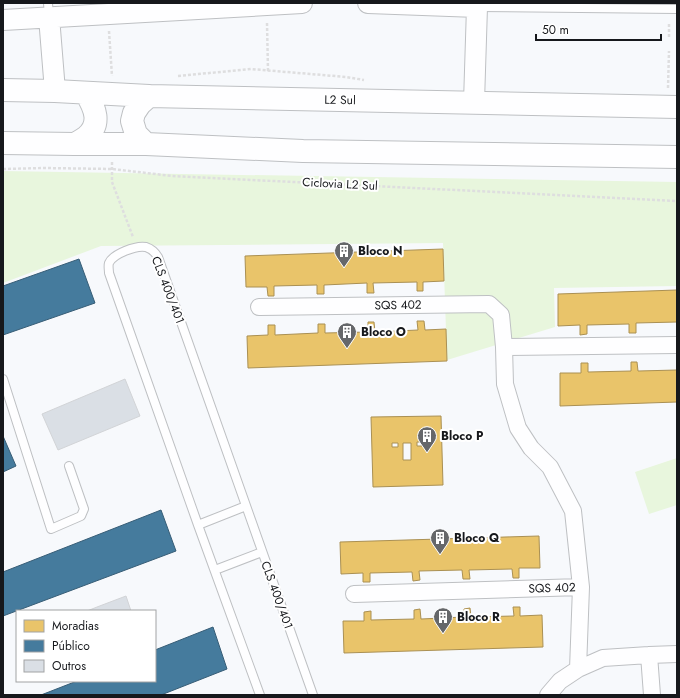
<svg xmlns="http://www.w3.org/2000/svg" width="680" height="698" font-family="Jost,sans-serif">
  <rect width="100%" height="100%" fill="#f7f9fc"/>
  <path fill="#e8f6dd" d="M3 171 677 182V286L554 288 555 327 447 360 443 243 101 246 3 283Z
    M677 458V505L649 514 635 472Z"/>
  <path fill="#e9c46a" stroke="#aa9053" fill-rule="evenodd" d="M443 249 444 281 423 282V291H417V282L373 283 374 293H367V283L324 285V294H317V285L274 286V296H268L267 287H246L245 256Z
    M677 290V322L636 323V333H629V324L587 325V334L580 335V325L558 326V294Z
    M417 321H424L425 330 446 329 447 361 248 368 247 336 268 335V325H275V335L318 333V324H325V333L368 332V322H374L375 332 418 330Z
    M631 362H637L638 371 677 370V402L560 406V373H581V363H588V372L631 371Z
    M441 416 443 485 373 487 371 417ZM417 442H422V446H417ZM392 443H398V447H392ZM403 443H411V460H403Z
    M539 536 540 568H519V578H513L512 569 469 570 470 579H463L462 570 419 571 420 580 413 581 412 572 370 573V582H363V573L341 574 340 542Z
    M513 607H520V616L542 615 543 647 344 653 343 621H364V612L371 611V620L414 619V610L420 609 421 619 464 617V609L470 608 471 617 514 616Z"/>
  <path fill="#457b9d" stroke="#375d76" d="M79 259 95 303 3 335V286Z
    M3 436 16 466 3 472Z
    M161 510 176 551 3 616V572Z
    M213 627 227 669 161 695H41L77 681H155V650Z"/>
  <path fill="#dadfe5" stroke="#d2d4d7" d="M125 379 140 416 58 450 42 414Z
    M126 596 131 611H87L97 607Z"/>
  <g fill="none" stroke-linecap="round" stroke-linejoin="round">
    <defs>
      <path id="service" d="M48 3 49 17
        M477 7 677 9
        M3 379 51 529 81 516 84 509 69 466
        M198 525 246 506
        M215 570 262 552
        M260 695 198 525 109 273C109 270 108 266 109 263 113 254 136 245 146 247 152 249 155 252 158 257L313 695"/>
      <path id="minor" d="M259 307 489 304 501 315 504 347 505 384 518 428 531 448 550 467 573 511 581 587 578 669
        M504 347 677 345
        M354 594 581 587
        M649 655 652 695
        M548 695 560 681 578 669 603 658 649 655 677 654"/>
      <path id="tertiary" d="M368 3 477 7 474 102
        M49 17 55 91
        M3 20 302 3"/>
      <path id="primary" d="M3 90 55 91 149 96 677 107
        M3 143 75 144H146L303 151 677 157
        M75 144C78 142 82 140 86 137 102 124 95 108 86 93
        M146 144 136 134 132 121 134 113 140 104 149 96"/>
    </defs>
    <use href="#service" stroke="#bec0c3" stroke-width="10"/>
    <use href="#minor" stroke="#bec0c3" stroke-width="18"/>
    <use href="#tertiary" stroke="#bec0c3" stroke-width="22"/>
    <use href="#primary" stroke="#bec0c3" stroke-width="24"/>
    <path stroke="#dededf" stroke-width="2.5" stroke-dasharray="3 2" stroke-linecap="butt" d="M267 23 268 71
      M109 31 112 76
      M669 37V22
      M178 76 251 69 346 77 364 80
      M668 88 669 51
      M112 162V182L133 237
      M3 169 43 168 112 169 172 176 677 201"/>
    <use href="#service" stroke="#fefeff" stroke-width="8"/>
    <use href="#minor" stroke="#fefeff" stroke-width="16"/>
    <use href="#tertiary" stroke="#fefeff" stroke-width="20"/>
    <use href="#primary" stroke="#fefeff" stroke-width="22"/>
  </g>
  <defs>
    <symbol id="building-pin" viewBox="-11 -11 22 30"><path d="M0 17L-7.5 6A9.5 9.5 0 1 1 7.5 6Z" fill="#65676a" stroke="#fff"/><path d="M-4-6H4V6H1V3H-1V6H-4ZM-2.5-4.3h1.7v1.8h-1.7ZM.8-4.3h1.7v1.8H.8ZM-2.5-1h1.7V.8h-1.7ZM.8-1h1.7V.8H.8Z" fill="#fff"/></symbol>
  </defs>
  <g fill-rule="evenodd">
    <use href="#building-pin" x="333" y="240" width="22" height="30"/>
    <use href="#building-pin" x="336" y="321" width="22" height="30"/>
    <use href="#building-pin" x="416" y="425" width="22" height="30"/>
    <use href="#building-pin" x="429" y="527" width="22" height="30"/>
    <use href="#building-pin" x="432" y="606" width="22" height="30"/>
  </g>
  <g text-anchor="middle" stroke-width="4" stroke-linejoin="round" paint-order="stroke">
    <g font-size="12" fill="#16181c" stroke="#fff">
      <text transform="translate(340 100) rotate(1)" y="4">L2 Sul</text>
      <text transform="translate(340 184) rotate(3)" y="4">Ciclovia L2 Sul</text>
      <text transform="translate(168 290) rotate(69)" y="4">CLS 400/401</text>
      <text transform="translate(398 305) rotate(-1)" y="4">SQS 402</text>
      <text transform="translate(552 588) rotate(-2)" y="4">SQS 402</text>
      <text transform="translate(277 595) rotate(70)" y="4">CLS 400/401</text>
    </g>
    <g font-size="12" font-weight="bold" fill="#16181c" stroke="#fff" text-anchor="start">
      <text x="358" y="255">Bloco N</text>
      <text x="361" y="336">Bloco O</text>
      <text x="441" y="440">Bloco P</text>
      <text x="454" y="542">Bloco Q</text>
      <text x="457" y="621">Bloco R</text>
    </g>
  </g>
  <rect width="680" height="698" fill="none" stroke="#16181c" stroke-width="8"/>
  <rect x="16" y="610" width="140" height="72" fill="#ffffff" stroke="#a2a3a4"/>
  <rect x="24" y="620" width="20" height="12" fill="#e9c46a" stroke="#a2a3a4"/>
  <text x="52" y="630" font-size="12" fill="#16181c">Moradias</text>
  <rect x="24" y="640" width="20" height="12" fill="#457b9d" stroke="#a2a3a4"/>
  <text x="52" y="650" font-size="12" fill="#16181c">Público</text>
  <rect x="24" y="660" width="20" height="12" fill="#dadfe5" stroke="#a2a3a4"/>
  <text x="52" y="670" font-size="12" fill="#16181c">Outros</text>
  <path d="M536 34v6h125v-6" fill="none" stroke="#16181c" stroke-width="2"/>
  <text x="542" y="34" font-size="12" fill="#16181c" stroke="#ffffff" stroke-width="3" paint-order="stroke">50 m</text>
</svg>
